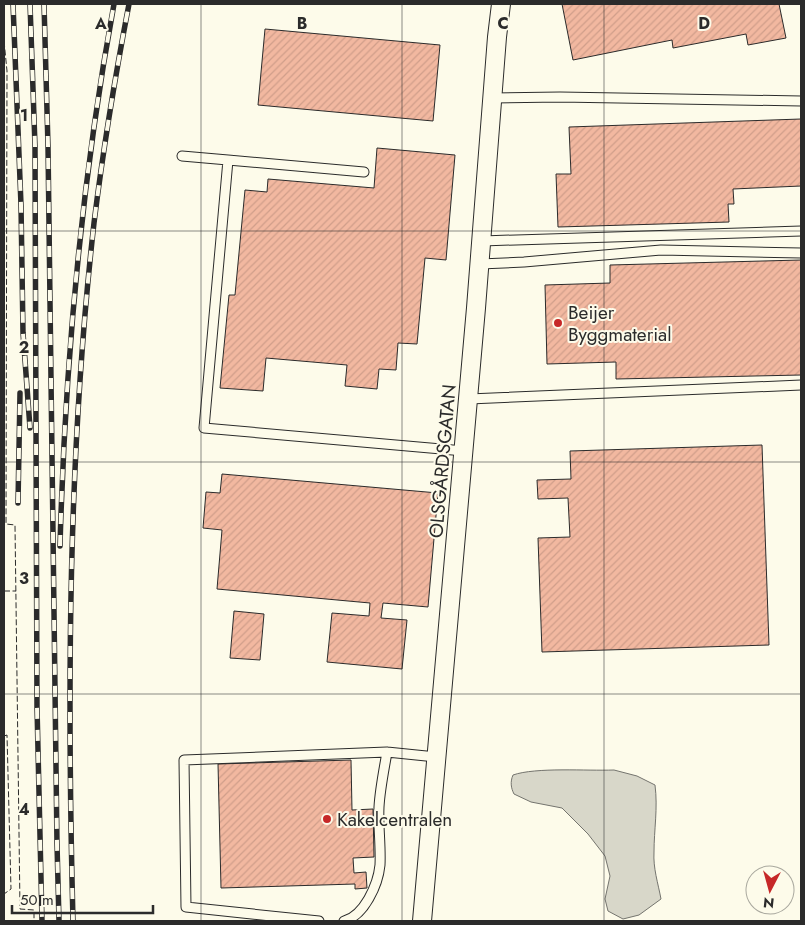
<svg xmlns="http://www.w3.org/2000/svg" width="805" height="925" font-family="Jost,sans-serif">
  <defs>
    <pattern id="building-hatch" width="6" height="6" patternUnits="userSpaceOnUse" patternTransform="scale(1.25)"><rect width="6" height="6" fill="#f2b8a0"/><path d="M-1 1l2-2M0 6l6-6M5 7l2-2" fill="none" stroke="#d09e8a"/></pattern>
  </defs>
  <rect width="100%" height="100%" fill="#fdfbea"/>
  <path fill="#d8d7c9" stroke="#74746e" d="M614 770 637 776 655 785C658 808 654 830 654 852 653 868 658 883 661 899L639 915 623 919 608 911 605 899 610 876 605 856 588 834 562 808 531 802 514 794C511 788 510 782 513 775 536 767 587 771 614 770Z"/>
  <path fill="url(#building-hatch)" stroke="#2b2b2b" d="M562 4H779L786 38 748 45 746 34 673 48 672 40 573 60Z
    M265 29 440 45 433 121 258 105Z
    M801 119V186L733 189 734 204H728L729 222 558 227 556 174H571L569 127Z
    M377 148 455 155 446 260 425 258 417 344 398 343 396 370 379 369 377 389 345 386 347 365 266 358 263 391 220 388 229 295H235L245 190 267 192 268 179 374 188Z
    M801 260V375L616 379V362L547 364 545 285 610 283V265Z
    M762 445 769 645 542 652 538 538 570 537 568 498 538 499 537 480 571 479 570 451Z
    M222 474 438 493 428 607 383 603 381 618 407 620 402 669 327 662 332 613 369 616 370 603 217 589 222 530 203 528 206 492 220 493Z
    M234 611 264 614 260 660 230 658Z
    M351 760 352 810 373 809 374 857 353 858 354 873 366 872 367 888 355 889V884L221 888 218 764Z"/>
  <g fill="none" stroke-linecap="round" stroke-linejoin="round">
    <defs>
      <path id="lane" d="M492 98 560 97 801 101
        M182 156 228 160
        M364 172 228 160 204 428 464 451
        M482 241 801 231
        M480 264 524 262 661 250 801 253
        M469 399 801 385
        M319 921 186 907 184 760 387 752 436 757
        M344 921C364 916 378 885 380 865 381 846 378 826 379 807 380 789 384 770 387 752"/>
      <path id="street" d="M422 921 476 308 497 37 501 4"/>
    </defs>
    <use href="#lane" stroke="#2b2b2b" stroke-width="11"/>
    <use href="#street" stroke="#2b2b2b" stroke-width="20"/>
    <use href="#lane" stroke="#fdfbea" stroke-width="9"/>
    <use href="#street" stroke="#fdfbea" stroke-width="18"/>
    <defs>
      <path id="rail" d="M13 4 21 205 23 333 30 428
        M30 4 35 146 37 707 42 921
        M44 4 48 146 57 844 59 921
        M18 503 20 393
        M60 546C65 364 81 183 114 4
        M73 921C67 689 68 454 94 223 103 150 115 77 129 4"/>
    </defs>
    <use href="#rail" stroke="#2b2b2b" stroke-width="5.5"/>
    <use href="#rail" stroke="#fdfbea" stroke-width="4" stroke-dasharray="11" stroke-linecap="butt"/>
    <path stroke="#2b2b2b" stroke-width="1" stroke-dasharray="6 2.5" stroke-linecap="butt" d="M4 41 7 71 6 524 15 525 20 909 34 910V921
      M4 591H16
      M4 736 7 735 11 889 4 894"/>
  </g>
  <path fill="none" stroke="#2b2b2b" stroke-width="1" stroke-opacity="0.55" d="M201 4V921M402 4V921M604 4V921M4 231H801M4 462H801M4 694H801"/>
  <g fill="#c62828" stroke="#fdfbea" stroke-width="2">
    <circle cx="558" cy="323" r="5"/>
    <circle cx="327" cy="819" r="5"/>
  </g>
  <g text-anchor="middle" stroke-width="4" stroke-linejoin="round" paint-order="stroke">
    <g font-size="19" fill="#2b2b2b" stroke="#fdfbea" text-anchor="start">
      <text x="568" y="319">Beijer<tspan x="568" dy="22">Byggmaterial</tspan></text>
      <text x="337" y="826">Kakelcentralen</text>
    </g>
    <g font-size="19" fill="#2b2b2b" stroke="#fdfbea">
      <text transform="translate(442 461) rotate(-85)" y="7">OLSGÅRDSGATAN</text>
    </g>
  </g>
  <g font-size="16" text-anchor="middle" font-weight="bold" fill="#2b2b2b" stroke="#fdfbea" stroke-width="4" stroke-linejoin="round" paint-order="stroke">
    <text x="101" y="29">A</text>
    <text x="302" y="29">B</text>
    <text x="503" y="29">C</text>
    <text x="704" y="29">D</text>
    <text x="24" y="121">1</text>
    <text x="24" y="353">2</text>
    <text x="24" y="584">3</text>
    <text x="24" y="815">4</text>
  </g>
  <rect width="805" height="925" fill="none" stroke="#2b2b2b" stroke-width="10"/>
  <g transform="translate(770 890) rotate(186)"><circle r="24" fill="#fdfbea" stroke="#a9a89e"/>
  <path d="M0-4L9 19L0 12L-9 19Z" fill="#c62828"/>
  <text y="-8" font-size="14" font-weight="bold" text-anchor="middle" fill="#2b2b2b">N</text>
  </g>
  <path d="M12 905v8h141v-8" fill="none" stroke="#2b2b2b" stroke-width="2.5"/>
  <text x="20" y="905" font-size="15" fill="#2b2b2b" stroke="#fdfbea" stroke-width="4" paint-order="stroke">50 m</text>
</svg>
